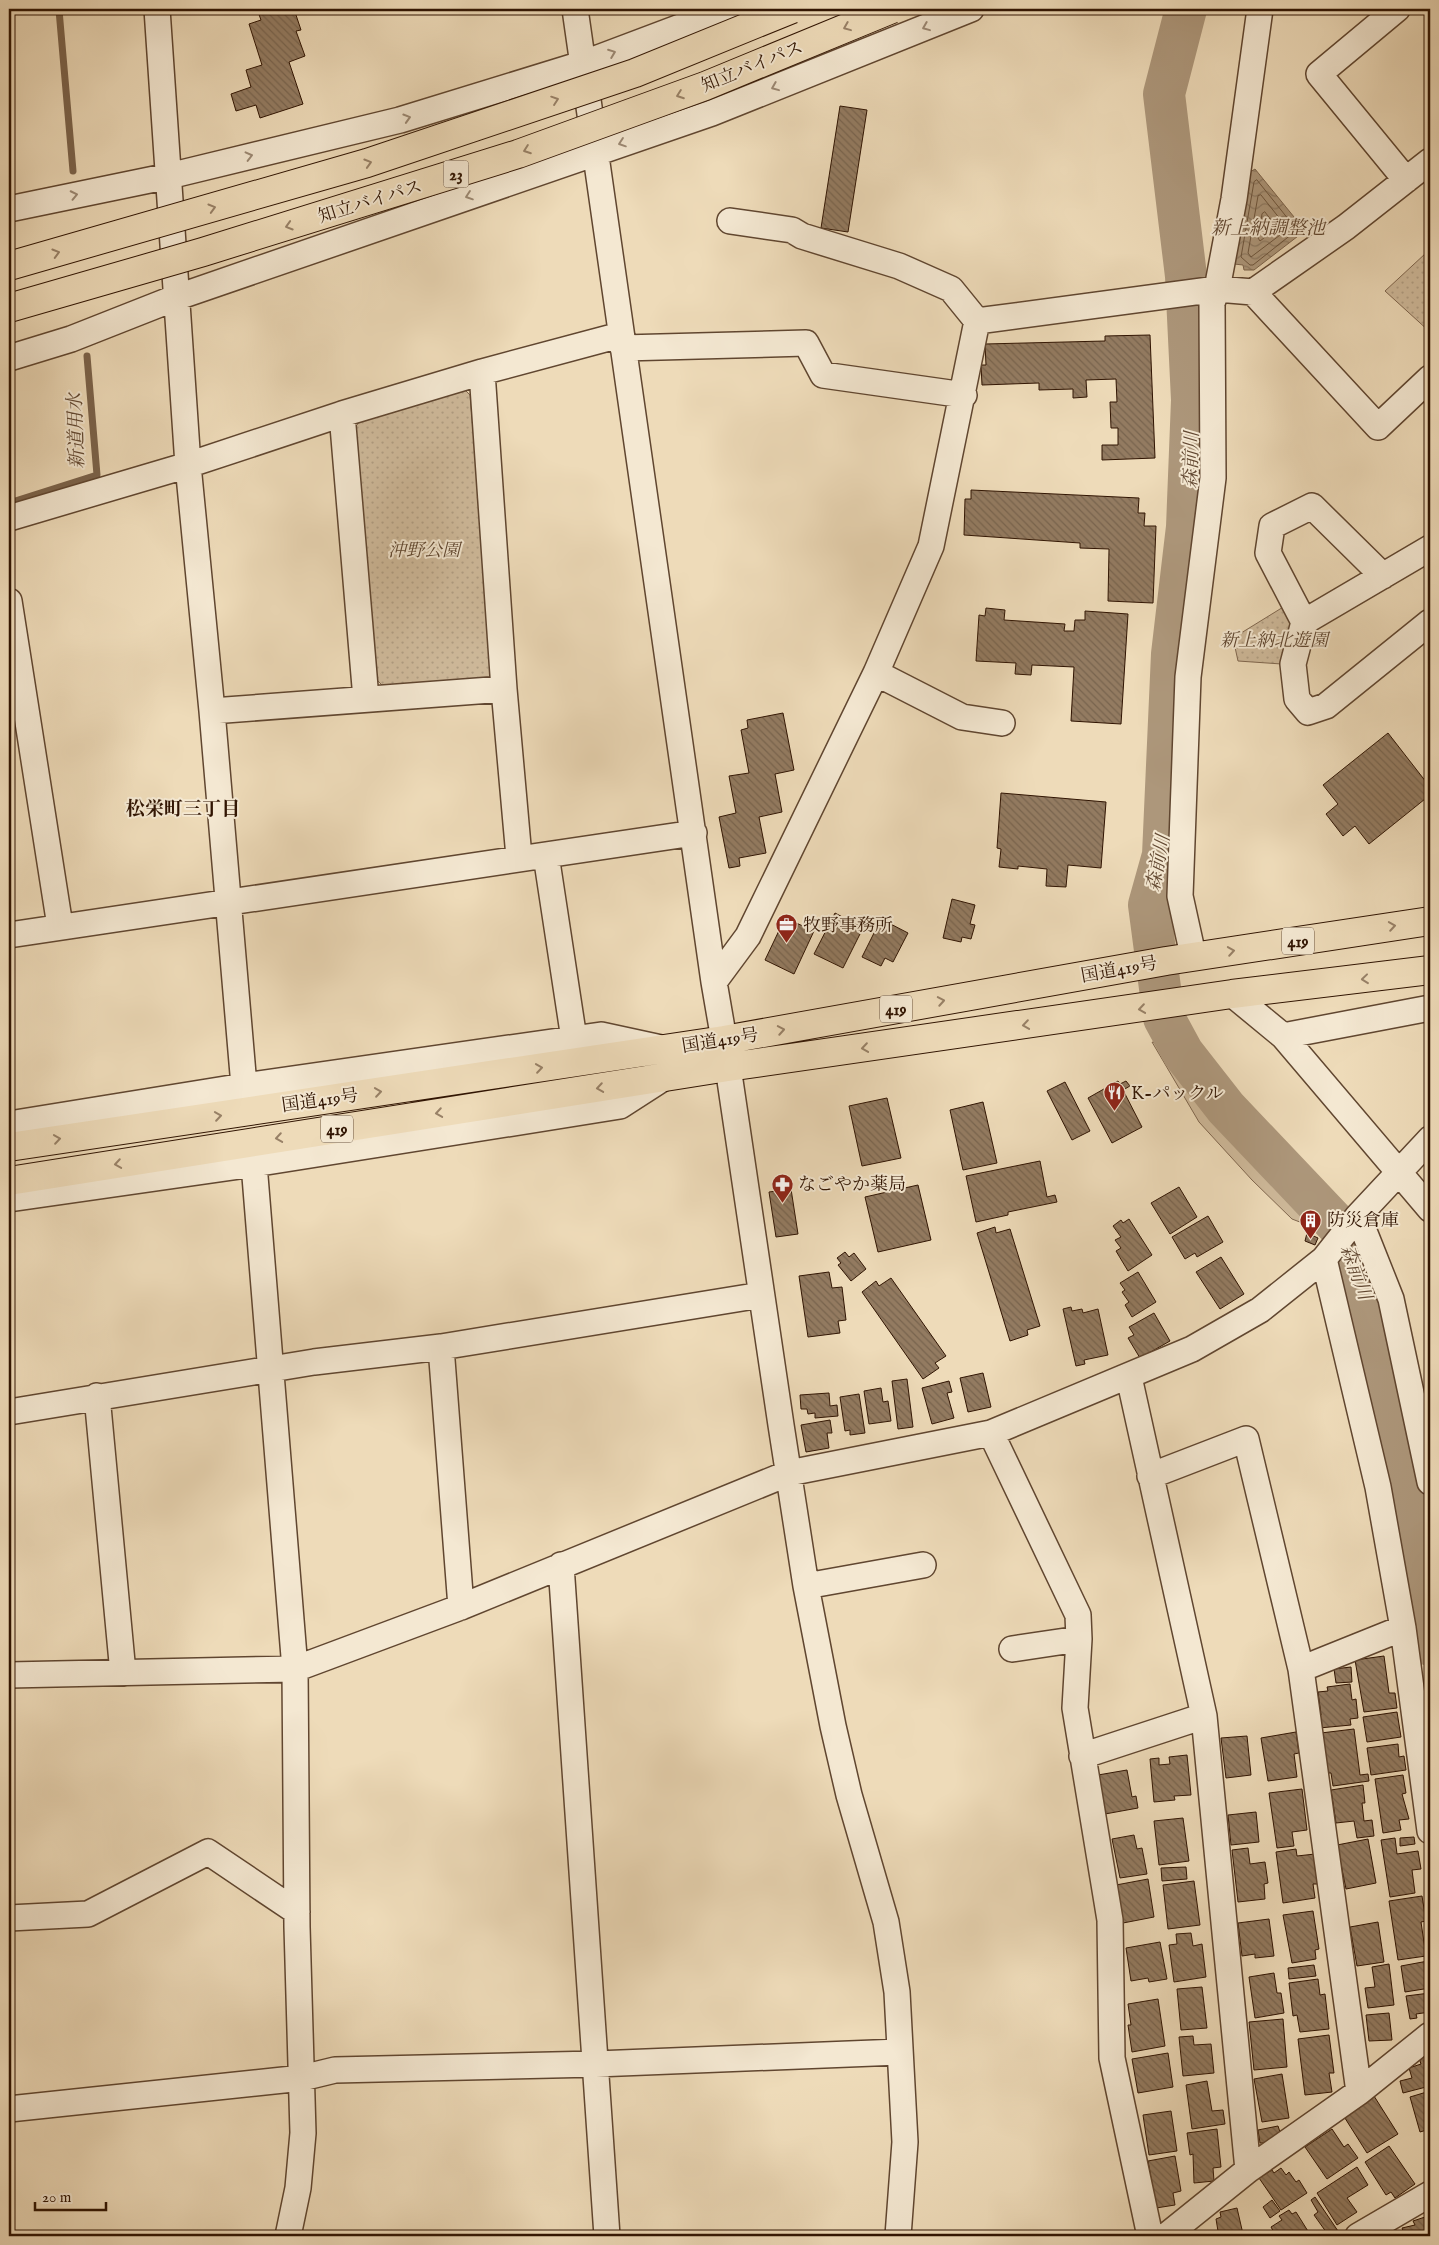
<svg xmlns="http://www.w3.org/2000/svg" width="1439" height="2245" font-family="'IM FELL English','Noto Serif JP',serif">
  <defs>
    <pattern id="park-dots" width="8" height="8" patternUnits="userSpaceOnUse" patternTransform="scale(1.25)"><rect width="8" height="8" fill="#ceb99a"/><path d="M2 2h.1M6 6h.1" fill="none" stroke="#b19e83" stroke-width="1.8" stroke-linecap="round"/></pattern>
    <pattern id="water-waves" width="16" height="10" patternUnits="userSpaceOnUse" patternTransform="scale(1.25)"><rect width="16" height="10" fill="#ad977b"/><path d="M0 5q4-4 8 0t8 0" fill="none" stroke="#8d7a63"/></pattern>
    <pattern id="building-back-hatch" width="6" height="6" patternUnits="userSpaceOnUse" patternTransform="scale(1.25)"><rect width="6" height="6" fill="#937b61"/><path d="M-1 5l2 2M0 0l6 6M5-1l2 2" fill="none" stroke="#78644e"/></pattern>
  </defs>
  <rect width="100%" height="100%" fill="#eedbb9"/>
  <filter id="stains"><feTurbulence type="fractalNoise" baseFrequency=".004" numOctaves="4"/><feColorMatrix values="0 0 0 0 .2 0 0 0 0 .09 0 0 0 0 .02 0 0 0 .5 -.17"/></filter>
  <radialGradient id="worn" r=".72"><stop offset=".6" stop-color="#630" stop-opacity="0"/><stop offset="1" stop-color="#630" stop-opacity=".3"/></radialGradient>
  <path fill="#ceb99a" stroke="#7f664e" d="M1152 1042 1175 1049 1223 1111 1320 1212 1318 1229 1292 1219 1252 1180 1199 1122Z"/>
  <path fill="url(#park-dots)" stroke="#7f664e" d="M1426 253 1430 257V332L1385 291Z
    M462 387 470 395 494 672 487 679 383 686 375 678 354 429 362 418Z
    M1293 601 1296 665 1238 661 1233 638Z"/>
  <path fill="url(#water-waves)" stroke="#7b634b" d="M1255 169 1303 228 1302 233 1254 270H1244L1243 265 1234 264 1250 172Z"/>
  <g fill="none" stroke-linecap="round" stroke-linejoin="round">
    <path stroke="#6e563e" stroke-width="1" d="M1257 180 1297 230 1253 265H1250L1241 257 1254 182Z
      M1261 195 1288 229 1251 257 1248 253 1258 196Z
      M1265 212 1277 228 1260 241 1258 238 1262 214Z"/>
    <path stroke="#7b634b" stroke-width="7" d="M59 10 73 171
      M9 503 97 475 87 356"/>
    <path stroke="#ad977b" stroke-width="42" d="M1186 9 1164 94 1186 276 1192 400 1187 527 1172 654 1163 855 1149 905 1164 1018 1183 1053 1226 1108 1339 1227 1357 1263 1369 1302 1404 1476 1430 1645"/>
  </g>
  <path fill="url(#building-back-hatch)" stroke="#301402" d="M257 9H294L301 30 296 31 305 56 289 62 303 104 260 118 256 105 236 111 231 94 251 87 246 70 262 65 249 24 261 20Z
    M840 106 867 110 848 232 821 228Z
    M1150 335 1155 458 1102 460V445H1118V428H1111L1110 402H1117L1116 379 1086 380 1087 397 1073 398V389L1039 390V383L982 385 981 365H986L985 344 1105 341V336Z
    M971 490 1139 498 1138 513H1145L1144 526H1156L1153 603 1108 601 1109 549 1080 548V543L964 535 965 499H971Z
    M986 608 1005 610 1004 620 1065 624 1064 631H1074L1075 620H1085V611L1128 614 1121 724 1071 721 1074 667 1032 665 1031 675 1015 674 1016 663 976 661 979 615 985 616Z
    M783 713 794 770 775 774 782 812 759 817 766 853 739 858 740 866 729 868 719 817 736 813 729 776 749 773 741 730 748 728 747 720Z
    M1388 733 1430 787V795L1369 844 1355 826 1343 836 1326 814 1338 804 1323 785Z
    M1001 793 1106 802 1101 868 1068 865 1066 887 1046 886 1047 869 1018 866V869L999 867 1001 849 997 848Z
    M952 899 975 905 970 924 975 925 971 939 962 937 961 942 943 938Z
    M835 913 863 928 843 968 814 954Z
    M785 918 814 931 794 974 765 960Z
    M881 919 908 933 893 962 885 958 881 966 862 957Z
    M1118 1081 1120 1084 1126 1081 1130 1086 1123 1090 1142 1127 1112 1143 1088 1098Z
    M1065 1082 1090 1131 1072 1140 1047 1091Z
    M887 1098 901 1158 862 1166 849 1106Z
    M983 1102 997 1163 963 1170 950 1110Z
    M1040 1161 1047 1197 1055 1195 1057 1202 1008 1212V1215L976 1222 966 1176Z
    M918 1185 931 1240 878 1252 865 1197Z
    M1179 1187 1197 1217 1170 1234 1151 1203Z
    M791 1189 798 1234 776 1237 769 1192Z
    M1208 1216 1223 1242 1197 1257 1195 1253 1185 1259 1172 1237Z
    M1129 1219 1152 1255 1128 1271 1116 1251 1121 1248 1115 1240 1121 1237 1113 1226 1121 1220 1123 1223Z
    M995 1227 996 1233 1010 1229 1040 1326 1027 1330 1028 1335 1010 1341 977 1233Z
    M1307 1233 1318 1238 1315 1245 1305 1241Z
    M845 1252 849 1257 854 1253 866 1269 851 1281 838 1265 841 1263 837 1258Z
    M1221 1257 1244 1294 1220 1309 1196 1272Z
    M829 1272 832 1288 842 1287 846 1320 838 1321 840 1333 808 1337 799 1276Z
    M1138 1272 1156 1302 1132 1317 1125 1305 1129 1302 1122 1292 1125 1290 1120 1283Z
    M891 1278 946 1356 935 1363 939 1368 923 1379 862 1292 876 1281 879 1286Z
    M1071 1307 1072 1311 1082 1309 1083 1313 1098 1309 1108 1355 1084 1360 1085 1364 1076 1366 1063 1309Z
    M1154 1313 1170 1341 1140 1358 1128 1338 1134 1335 1129 1327Z
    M983 1373 991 1407 968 1412 960 1378Z
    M907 1379 913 1427 898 1429 892 1381Z
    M949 1381 952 1392 947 1393 954 1418 932 1424 922 1388Z
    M881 1388 883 1402 888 1401 891 1421 869 1424 864 1391Z
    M829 1393 830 1406 837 1405 838 1416 815 1418V1413L808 1414 807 1409H801L800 1395Z
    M859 1394 865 1433 850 1435V1430L845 1431 840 1397Z
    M830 1420 832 1433H827L829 1448 806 1452 801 1425Z
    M9 1601 13 1639H9Z
    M1384 1656 1389 1693H1395L1397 1708 1364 1712 1355 1660Z
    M1351 1667 1352 1682 1336 1683 1334 1669Z
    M1350 1684 1352 1700 1356 1699 1358 1718 1350 1719 1351 1725 1319 1728 1317 1715H1321L1318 1692 1328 1691 1327 1687Z
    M1397 1712 1401 1737 1367 1742 1363 1717Z
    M1354 1729 1360 1775 1368 1774 1369 1781 1333 1786 1331 1773H1327L1321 1733Z
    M1296 1732 1299 1753 1294 1754 1297 1777 1268 1781 1261 1738Z
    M1247 1736 1251 1775 1226 1778 1221 1738Z
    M1398 1744 1399 1757 1404 1756 1406 1770 1371 1775 1367 1748Z
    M1187 1755 1191 1795 1174 1796 1175 1800 1154 1802 1150 1759 1159 1758V1765L1170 1764 1169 1757Z
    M1127 1770 1132 1797 1136 1796 1138 1808 1105 1814 1098 1775Z
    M1403 1775 1406 1793 1402 1794 1409 1819 1399 1820 1401 1830 1383 1833 1375 1779Z
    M1363 1785 1365 1803H1362L1364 1821 1372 1820 1374 1836 1357 1838 1354 1821 1336 1823 1331 1790Z
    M1302 1789 1307 1830 1292 1832 1294 1846 1277 1848 1269 1793Z
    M1256 1812 1259 1842 1231 1845 1228 1815Z
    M1183 1818 1189 1861 1159 1865 1154 1821Z
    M1134 1835 1137 1849 1142 1848 1147 1874 1120 1878 1112 1839Z
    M1414 1837 1415 1844 1400 1846V1838Z
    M1395 1838 1397 1854 1418 1851 1421 1869 1412 1870 1415 1893 1390 1897 1381 1840Z
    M1368 1839 1376 1883 1346 1889 1337 1845Z
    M1248 1848 1250 1864 1265 1862 1268 1883 1264 1884 1265 1899 1238 1902 1232 1850Z
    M1296 1849 1297 1856 1315 1854 1319 1884H1313L1315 1898 1283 1903 1276 1852Z
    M1186 1867 1187 1879 1162 1881 1161 1868Z
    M1148 1879 1154 1917 1123 1923 1116 1885Z
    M1194 1881 1200 1925 1168 1929 1163 1885Z
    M1422 1896 1426 1921 1421 1922 1426 1956 1398 1960 1389 1901Z
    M1313 1911 1319 1949 1315 1950 1316 1959 1292 1963 1283 1915Z
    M1269 1919 1274 1956 1255 1958V1954L1242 1956 1238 1923Z
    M1378 1922 1384 1962 1357 1966 1350 1927Z
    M1191 1933 1193 1946 1202 1944 1206 1977 1174 1982 1169 1945 1177 1944 1176 1934Z
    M1160 1942 1167 1979 1149 1982 1148 1978 1131 1981 1126 1948Z
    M1428 1961 1430 1988 1405 1992 1401 1966Z
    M1389 1964 1394 2005 1368 2008 1365 1988 1375 1987 1372 1967Z
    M1314 1965 1316 1976 1289 1979 1288 1968Z
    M1274 1973 1277 1993H1281L1284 2013 1255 2018 1249 1977Z
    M1318 1979 1320 1995 1325 1994 1329 2029 1300 2032 1297 2015 1293 2016 1289 1983Z
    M1202 1987 1207 2028 1181 2030 1177 1989Z
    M1430 1993V2012L1416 2014 1417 2018 1410 2019 1406 1996Z
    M1158 1999 1165 2046 1132 2052 1128 2025H1131L1128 2004Z
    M1389 2013 1392 2040 1369 2041 1366 2015Z
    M1283 2019 1287 2067 1254 2070 1249 2022Z
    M1329 2035 1334 2073H1329L1332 2092 1305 2095 1298 2039Z
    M1193 2036 1194 2045 1211 2044 1214 2073 1183 2076 1179 2037Z
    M1430 2051V2086L1403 2093 1400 2081 1412 2078 1409 2068 1421 2064 1419 2058 1428 2056 1426 2052Z
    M1168 2053 1173 2087 1138 2093 1132 2059Z
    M1282 2074 1289 2118 1262 2122 1254 2079Z
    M1207 2081 1212 2111 1223 2110 1225 2124 1192 2129 1186 2085Z
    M1430 2091V2129L1420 2132 1410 2097Z
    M1374 2096 1398 2134 1367 2153 1343 2115Z
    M1171 2111 1177 2151 1149 2155 1143 2115Z
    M1278 2126 1280 2132 1265 2143H1260L1258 2130Z
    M1217 2129 1221 2167 1213 2168 1214 2181 1194 2183 1193 2154 1190 2155 1187 2133Z
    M1332 2129 1344 2147 1348 2144 1358 2158 1327 2179 1305 2147Z
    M1389 2146 1415 2184 1395 2198 1391 2192 1386 2195 1365 2162Z
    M1175 2156 1181 2191 1173 2193 1175 2205 1156 2208 1148 2161Z
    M1357 2167 1368 2185 1347 2198 1357 2212 1337 2225 1317 2193Z
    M1281 2168 1286 2175 1289 2172 1296 2182 1299 2180 1307 2193 1281 2210 1259 2178 1272 2170 1274 2173Z
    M1315 2197 1338 2231 1331 2236H1329L1314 2215 1318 2212 1311 2200Z
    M1272 2200 1280 2211 1270 2218 1263 2207Z
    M1237 2208 1243 2234 1252 2232 1253 2236H1212V2233L1218 2231 1216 2219 1221 2217 1220 2212Z
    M1289 2210 1292 2214 1296 2212 1311 2236H1276L1271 2227 1282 2220 1279 2216Z
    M1425 2217 1430 2236H1405L1402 2228 1415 2225 1413 2221Z"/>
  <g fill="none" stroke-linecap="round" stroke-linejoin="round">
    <defs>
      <path id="minor" d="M157 9 188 465 212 711 244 1086
        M575 9 714 982 724 1040 781 1425 806 1586 833 1726 849 1795 886 1922 897 1992 905 2142 898 2236
        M1397 9 1319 74 1406 180
        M9 209 169 176 400 120 582 64 728 9
        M730 221 792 230 802 236 899 266 951 289 977 321
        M1253 292 1378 427 1430 378
        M623 348 806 343 823 375 964 395
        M9 358 71 339 175 298 712 113 971 9
        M482 372 504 689 519 857
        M342 414 366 699
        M9 518 188 465 342 414 482 372 620 335
        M1430 548 1304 622 1293 664 1297 699 1308 712 1326 706 1430 622
        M9 601 60 926
        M1304 622 1268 553 1272 526 1312 506 1383 576
        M876 673 962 717 1002 723
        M212 711 504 689
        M546 855 574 1039
        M9 935 694 833
        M1191 946 1180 896 1188 677 1213 478 1212 303 1217 289 1234 199 1260 9
        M714 982 748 936 876 673 931 546 977 321 1217 289 1253 292 1346 227 1430 161
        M1232 994 1283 1036 1430 1008
        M1283 1036 1430 1209
        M9 1124 244 1086 601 1035 661 1048
        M254 1164 295 1669 297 1927 303 2133 298 2188 288 2236
        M9 1199 254 1164 620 1106 665 1077
        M1358 1216 1391 1299 1430 1482
        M1324 1259 1378 1487 1403 1628 1430 1831
        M441 1347 461 1607
        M1129 1377 1204 1716 1248 2170
        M97 1396 123 1673
        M9 1412 314 1362 441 1347 761 1295
        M991 1433 1078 1615 1079 1639 1075 1708 1110 1920 1112 2058 1150 2236
        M1150 1476 1246 1439 1301 1669 1359 2092
        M561 1565 607 2236
        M806 1586 923 1565
        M1012 1649 1079 1639
        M1301 1669 1403 1628
        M9 1675 295 1669 461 1607 789 1473 991 1433 1192 1349 1260 1310 1324 1259 1358 1216 1430 1139
        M1082 1756 1204 1716
        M9 1918 88 1914 208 1852 297 1912
        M9 2109 302 2078 335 2070 596 2064 899 2052
        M1166 2236 1248 2170 1359 2092 1430 2035
        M1358 2236 1430 2194"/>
      <path id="trunk" d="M9 1147 724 1040 1166 961 1430 921
        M9 1181 728 1067 1232 994 1430 970"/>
    </defs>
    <use href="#minor" stroke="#604630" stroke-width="28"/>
    <use href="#trunk" stroke="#301402" stroke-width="30"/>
    <use href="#minor" stroke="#f4e8d2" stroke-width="25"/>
    <use href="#trunk" stroke="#eedbb9" stroke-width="28"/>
    <defs>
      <path id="trunk-bridge" d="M9 266 367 163 635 73 792 9
        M9 308 203 252 518 154 705 86 892 9"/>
    </defs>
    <use href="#trunk-bridge" stroke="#301402" stroke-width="30" stroke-linecap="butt"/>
    <use href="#trunk-bridge" stroke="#eedbb9" stroke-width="28"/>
  </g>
  <defs><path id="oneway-chevron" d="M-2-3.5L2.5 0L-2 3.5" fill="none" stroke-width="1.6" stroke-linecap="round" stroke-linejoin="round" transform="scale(1.25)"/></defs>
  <g stroke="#988167">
    <use href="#oneway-chevron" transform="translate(847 27) rotate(158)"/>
    <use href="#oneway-chevron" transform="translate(680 95) rotate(160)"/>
    <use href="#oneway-chevron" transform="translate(555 100) rotate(-19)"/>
    <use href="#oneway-chevron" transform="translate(527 150) rotate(160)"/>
    <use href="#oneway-chevron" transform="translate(368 163) rotate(-17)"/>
    <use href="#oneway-chevron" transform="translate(212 208) rotate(-16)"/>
    <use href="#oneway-chevron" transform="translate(289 226) rotate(163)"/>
    <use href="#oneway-chevron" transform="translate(56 253) rotate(-16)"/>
    <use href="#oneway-chevron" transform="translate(1392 926) rotate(-9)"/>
    <use href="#oneway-chevron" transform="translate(1231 951) rotate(-9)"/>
    <use href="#oneway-chevron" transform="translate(1365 979) rotate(174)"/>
    <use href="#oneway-chevron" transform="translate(941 1001) rotate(-10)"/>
    <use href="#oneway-chevron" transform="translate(1142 1009) rotate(172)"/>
    <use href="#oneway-chevron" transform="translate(1026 1025) rotate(172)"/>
    <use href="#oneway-chevron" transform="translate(781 1030) rotate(-10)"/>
    <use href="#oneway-chevron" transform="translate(865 1048) rotate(172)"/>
    <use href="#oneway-chevron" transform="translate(539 1068) rotate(-8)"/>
    <use href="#oneway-chevron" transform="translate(600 1088) rotate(171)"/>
    <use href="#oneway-chevron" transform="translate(378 1092) rotate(-8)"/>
    <use href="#oneway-chevron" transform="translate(439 1113) rotate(171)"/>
    <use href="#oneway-chevron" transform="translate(218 1116) rotate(-8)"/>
    <use href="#oneway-chevron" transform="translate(279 1138) rotate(171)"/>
    <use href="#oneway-chevron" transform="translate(57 1139) rotate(-8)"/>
    <use href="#oneway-chevron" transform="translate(118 1164) rotate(171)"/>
  </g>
  <g stroke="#9c8974">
    <use href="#oneway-chevron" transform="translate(926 27) rotate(158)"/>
    <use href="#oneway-chevron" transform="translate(612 53) rotate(-21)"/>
    <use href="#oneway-chevron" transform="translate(775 87) rotate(158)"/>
    <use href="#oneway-chevron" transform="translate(407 118) rotate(-17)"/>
    <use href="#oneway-chevron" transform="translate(622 143) rotate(161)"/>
    <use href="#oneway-chevron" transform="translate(249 156) rotate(-14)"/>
    <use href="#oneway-chevron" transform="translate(74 195) rotate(-12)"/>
    <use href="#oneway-chevron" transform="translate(469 196) rotate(161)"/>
  </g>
  <defs>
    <symbol id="office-pin" viewBox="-11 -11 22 30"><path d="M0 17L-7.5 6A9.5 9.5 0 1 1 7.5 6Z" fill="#8f2418" stroke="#f4e8d2"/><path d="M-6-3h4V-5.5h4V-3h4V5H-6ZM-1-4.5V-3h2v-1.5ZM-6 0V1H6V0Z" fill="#fff"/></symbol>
    <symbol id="restaurant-pin" viewBox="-11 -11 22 30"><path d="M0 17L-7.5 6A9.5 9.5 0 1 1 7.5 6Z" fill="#8f2418" stroke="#f4e8d2"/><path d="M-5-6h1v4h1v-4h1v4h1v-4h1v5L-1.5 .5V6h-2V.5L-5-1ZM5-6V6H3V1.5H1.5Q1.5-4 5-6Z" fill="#fff"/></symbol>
    <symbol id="pharmacy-pin" viewBox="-11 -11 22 30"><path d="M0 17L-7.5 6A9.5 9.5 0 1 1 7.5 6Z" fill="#8f2418" stroke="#f4e8d2"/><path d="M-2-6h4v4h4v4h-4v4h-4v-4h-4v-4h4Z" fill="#fff"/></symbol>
    <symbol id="building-pin" viewBox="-11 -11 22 30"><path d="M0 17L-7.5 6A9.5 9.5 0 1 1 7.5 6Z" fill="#8f2418" stroke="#f4e8d2"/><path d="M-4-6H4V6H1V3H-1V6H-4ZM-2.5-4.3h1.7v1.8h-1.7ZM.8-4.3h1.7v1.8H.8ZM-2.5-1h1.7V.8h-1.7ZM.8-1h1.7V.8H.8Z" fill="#fff"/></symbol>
  </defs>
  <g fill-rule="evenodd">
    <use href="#office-pin" x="774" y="912" width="25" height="34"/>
    <use href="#restaurant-pin" x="1102" y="1080" width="25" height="34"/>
    <use href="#pharmacy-pin" x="770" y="1172" width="25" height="34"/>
    <use href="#building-pin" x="1298" y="1208" width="25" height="34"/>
  </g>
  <g text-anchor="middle" stroke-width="4" stroke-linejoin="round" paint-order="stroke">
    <g fill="#f4e8d2" stroke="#6b5440" stroke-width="1">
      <rect x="443.5" y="160.5" width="25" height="27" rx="4"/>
      <rect x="1282" y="927.5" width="32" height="27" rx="4"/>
      <rect x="880" y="995.5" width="32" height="27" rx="4"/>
      <rect x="321" y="1115.5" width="32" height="27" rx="4"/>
    </g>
    <g font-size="16" font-weight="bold" fill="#301402">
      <text x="456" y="180">23</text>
      <text x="1298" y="947">419</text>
      <text x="896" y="1015">419</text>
      <text x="337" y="1135">419</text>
    </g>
    <g font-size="18" fill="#301402" stroke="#f4e8d2">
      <text transform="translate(752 66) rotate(-22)" y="6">知立バイパス</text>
      <text transform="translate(370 201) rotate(-17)" y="6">知立バイパス</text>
      <text transform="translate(1119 969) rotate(-10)" y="6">国道419号</text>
      <text transform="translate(720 1040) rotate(-9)" y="6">国道419号</text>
      <text transform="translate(320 1100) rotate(-8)" y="6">国道419号</text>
    </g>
    <g font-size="18" font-style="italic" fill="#5f4630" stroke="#f4e8d2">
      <text x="424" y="556">沖野公園</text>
      <text x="1274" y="646">新上納北遊園</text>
    </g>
    <g font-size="18" fill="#301402" stroke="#f4e8d2" text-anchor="start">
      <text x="803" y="931">牧野事務所</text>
      <text x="1131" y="1099">K-パックル</text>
      <text x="798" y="1190">なごやか薬局</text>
      <text x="1327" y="1226">防災倉庫</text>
    </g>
    <g font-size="19" font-style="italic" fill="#624832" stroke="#f4e8d2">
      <text x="1268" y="234">新上納調整池</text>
      <text transform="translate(75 431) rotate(-92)" y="7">新道用水</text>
      <text transform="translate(1190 460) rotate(-88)" y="7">森前川</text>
      <text transform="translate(1157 863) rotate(-79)" y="7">森前川</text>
      <text transform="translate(1357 1272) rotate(70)" y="7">森前川</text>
    </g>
    <g font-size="19" font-weight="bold" fill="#301402" stroke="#f4e8d2">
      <text x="183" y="815">松栄町三丁目</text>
    </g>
  </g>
  <rect width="1439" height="2245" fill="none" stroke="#eedbb9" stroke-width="30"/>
  <rect x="10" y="10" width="1419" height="2225" fill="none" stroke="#301402" stroke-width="2.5"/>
  <rect x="15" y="15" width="1409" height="2215" fill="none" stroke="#301402"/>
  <path d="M35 2202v8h71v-8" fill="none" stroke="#301402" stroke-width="2.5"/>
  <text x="42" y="2202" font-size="15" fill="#301402" stroke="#f4e8d2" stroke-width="4" paint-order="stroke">20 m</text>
  <rect width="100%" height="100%" filter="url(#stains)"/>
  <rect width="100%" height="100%" fill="url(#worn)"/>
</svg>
